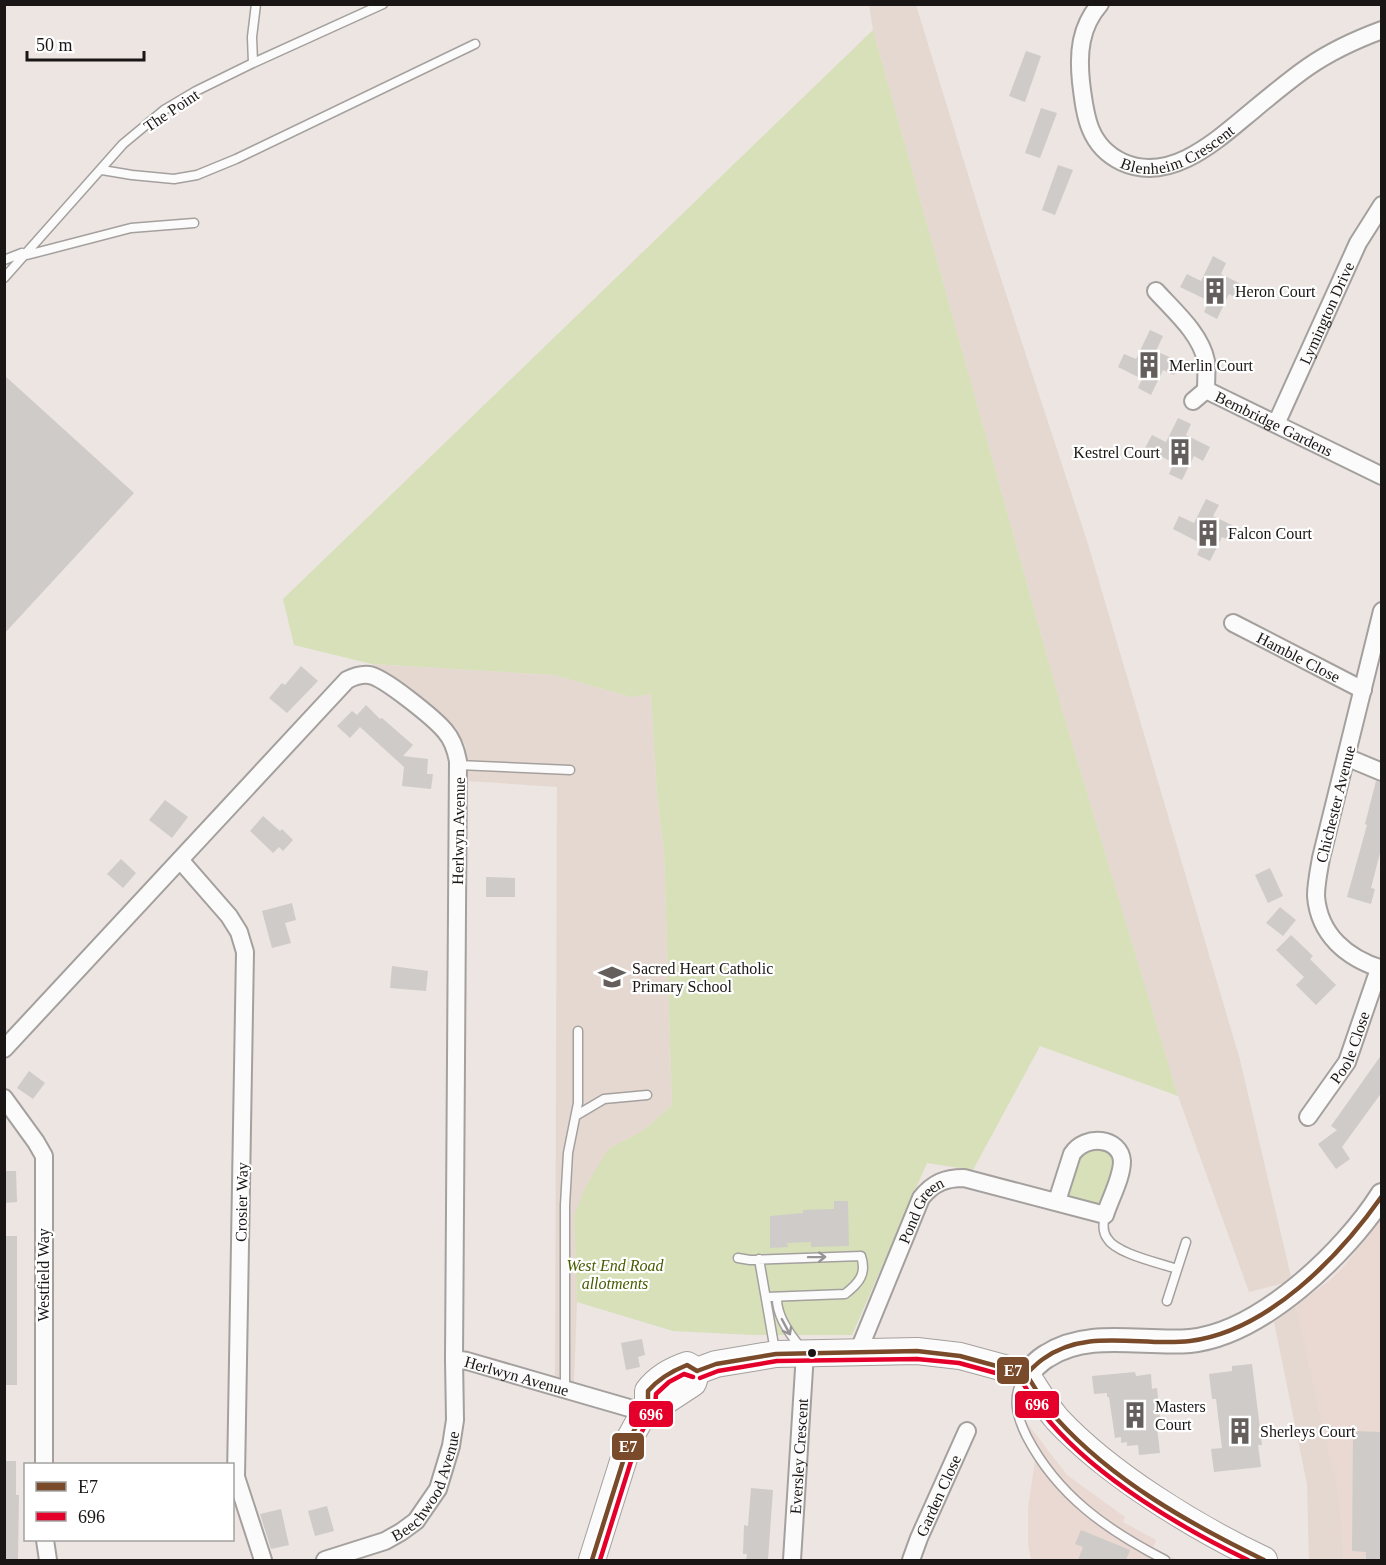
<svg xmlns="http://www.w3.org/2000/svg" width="1386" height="1565" font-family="'Times New Roman',serif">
  <rect width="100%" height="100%" fill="#ece5e2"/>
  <path fill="#ead9d2" d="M1381 1214V1560H1344L1339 1496 1296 1306 1331 1279 1343 1267 1372 1231Z
    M1022 1410 1024 1419 1067 1475 1125 1517 1123 1522 1156 1540 1153 1548 1178 1560H1036L1031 1559 1028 1545V1508L1036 1454 1017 1411Z"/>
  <path fill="#e5d8d1" d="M869 5H916L986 233 1088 544 1240 1060 1292 1281 1249 1292 1178 1096 1061 706 873 30Z
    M372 664 554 675 631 697 651 694 657 795 664 850 672 1105 644 1130 608 1149 574 1216 577 1302 574 1382 555 1376 557 787 468 781 466 748 457 729Z
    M1296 1306 1339 1496 1344 1560H1309L1307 1484 1274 1322Z"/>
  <path fill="#d7e0b9" d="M873 30 1061 706 1178 1096 1040 1046 973 1170 927 1163 852 1335H755L673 1331 577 1302 574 1216 586 1186 608 1149 644 1130 672 1105 664 850 657 795 651 694 631 697 554 675 372 664 294 645 283 599Z
    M1082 1143 1119 1151 1105 1215 1057 1201Z"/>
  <path fill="#cfcbc8" d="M1026 51 1041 56 1025 102 1009 96Z
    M1041 108 1057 113 1040 158 1025 153Z
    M1058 165 1073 170 1055 215 1042 210Z
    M1213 256 1226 263 1221 274 1245 286 1238 299 1229 294 1217 319 1204 312 1209 301 1180 287 1187 274 1201 281Z
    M1150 330 1163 336 1156 351 1180 362 1174 375 1163 370 1151 395 1138 388 1142 379 1118 367 1124 354 1136 359Z
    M4 375 134 493 4 634Z
    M1178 418 1191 424 1186 435 1210 447 1203 461 1194 456 1182 480 1169 474 1174 463 1145 448 1152 435 1166 442Z
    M1206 499 1219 505 1213 516 1238 528 1231 541 1222 537 1210 561 1197 555 1202 544 1173 529 1179 516 1194 523Z
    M301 666 318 681 287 713 269 698 282 683 285 685Z
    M366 705 380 719 382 718 413 745 403 756 428 759 427 774H433L431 789 402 786 404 767 360 727 350 738 337 726 352 711 357 715Z
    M1376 781 1382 782V845L1371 888 1375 889 1371 904 1347 897 1367 825 1365 824Z
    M165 800 188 817 172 838 149 820Z
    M263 816 280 831 282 829 293 840 283 851 279 847 273 853 250 831Z
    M121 859 136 873 123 888 107 874Z
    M1270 868 1283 896 1268 903 1255 875Z
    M486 877 515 878V897H486Z
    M292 903 296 920 285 923 291 943 272 948 262 911Z
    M1280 907 1296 920 1283 936 1266 923Z
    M1291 935 1313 956 1310 959 1336 985 1316 1005 1296 985 1304 977 1276 950Z
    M392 966 428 971 426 991 390 988Z
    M1382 1054V1092L1342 1147 1350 1159 1336 1169 1318 1144 1337 1130 1331 1126Z
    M29 1071 45 1083 33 1099 17 1088Z
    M4 1171H16L17 1202 4 1203Z
    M834 1201H848L849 1246 811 1247V1242L787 1243 788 1247 770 1248V1216L803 1213V1210L834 1209Z
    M4 1236H17V1385H4Z
    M642 1339 645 1355 638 1357 640 1367 626 1370 621 1343Z
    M1252 1364 1262 1445H1258L1261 1467 1214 1472 1211 1449 1222 1448 1216 1399H1212L1209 1374 1232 1371V1366Z
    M1135 1372 1136 1376 1151 1374 1152 1389 1157 1388 1160 1417 1156 1418 1160 1453 1139 1455 1138 1445 1127 1446V1442L1121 1443V1437L1115 1438 1109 1397H1107V1393L1094 1394 1092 1376Z
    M1353 1431 1382 1432V1560H1366V1552L1352 1551Z
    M4 1461H16V1495H19L18 1560H4Z
    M751 1488 773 1490 768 1560H746L747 1554H743L744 1525 748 1526Z
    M327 1506 334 1531 315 1536 308 1511Z
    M281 1509 289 1545 271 1549 260 1514Z
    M1081 1530 1130 1550 1126 1560H1078L1083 1547 1075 1544Z"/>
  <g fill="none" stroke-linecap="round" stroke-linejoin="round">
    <defs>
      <path id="lane" d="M253 63 252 37 256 4
        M102 170 132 175 174 179 197 175 236 159 475 44
        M4 260 22 253 23 256 131 228 194 223
        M4 278 123 144 164 110 196 91 253 63 383 4
        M458 765 570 770
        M577 1115 604 1099 647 1095
        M1105 1215C1103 1223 1102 1231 1107 1238 1116 1254 1160 1263 1177 1269
        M738 1258 750 1260 861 1256C867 1274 859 1283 845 1294L767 1297
        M759 1259 775 1351
        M777 1297C776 1316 790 1335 802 1349
        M1167 1301 1186 1242
        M1024 1377C1011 1397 1017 1417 1027 1437 1058 1496 1107 1530 1165 1560
        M565 1389V1205L568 1153 578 1103V1031"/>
      <g id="street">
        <path id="s1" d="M1100 4C1080 27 1078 53 1081 82 1085 115 1088 146 1122 162 1170 184 1216 141 1251 112 1269 97 1288 81 1308 67 1331 51 1355 40 1382 30"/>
        <path id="s2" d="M1156 291C1174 311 1201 334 1206 361 1207 371 1206 381 1206 390L1382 476"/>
        <path d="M1193 401 1206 390"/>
        <path id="s3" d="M1276 424 1358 243 1382 205"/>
        <path d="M1382 611 1321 858C1319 870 1316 883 1316 896 1319 935 1347 958 1382 969"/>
        <path id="s4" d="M1233 623 1363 690"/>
        <path d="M1346 757 1382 772"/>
        <path d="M181 861 229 916 239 932 245 952 236 1477 263 1560"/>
        <path id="s5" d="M4 1049 347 680C355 676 361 674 369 675 384 677 435 719 445 731 453 740 456 750 458 761L454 1359 467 1361 643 1412"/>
        <path d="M4 1098 36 1142 44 1156V1464"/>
        <path id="s6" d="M1308 1117 1347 1062 1379 969"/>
        <path id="s7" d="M858 1352 921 1198C933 1183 945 1178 964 1178L1105 1215C1110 1199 1122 1178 1122 1161 1120 1137 1085 1134 1072 1154L1057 1201"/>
        <path d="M45 1540 48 1560"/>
        <path id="s8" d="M325 1560 385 1541 401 1532 416 1521 438 1489 451 1446 455 1420 454 1359"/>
        <path id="s9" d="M792 1560 805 1353"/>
        <path id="s10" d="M911 1560 919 1538 967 1431"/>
      </g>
      <path id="secondary" d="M1026 1374C1033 1368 1039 1360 1047 1356 1088 1329 1143 1345 1190 1341 1261 1334 1346 1252 1382 1195"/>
      <path id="primary" d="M697 1371 716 1364 776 1354 917 1351 960 1356 1026 1374C1036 1389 1045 1405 1057 1419 1108 1474 1196 1528 1264 1560
        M648 1405 661 1404 693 1383 697 1371
        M592 1560 631 1436 648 1405V1391C657 1379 672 1370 687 1365L697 1371"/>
    </defs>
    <use href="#lane" stroke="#a4a09e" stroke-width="11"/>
    <use href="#street" stroke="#a4a09e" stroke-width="20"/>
    <use href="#secondary" stroke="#a4a09e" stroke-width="26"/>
    <use href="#primary" stroke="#a4a09e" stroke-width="28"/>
    <use href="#lane" stroke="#fcfbfb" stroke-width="8"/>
    <use href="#street" stroke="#fcfbfb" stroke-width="16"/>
    <use href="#secondary" stroke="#fcfbfb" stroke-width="22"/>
    <use href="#primary" stroke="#fcfbfb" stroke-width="26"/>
    <defs>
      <path id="bus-1" d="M697 1371 716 1364 776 1354 917 1351 960 1356 1026 1374C1036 1389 1045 1406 1057 1419 1113 1481 1190 1524 1264 1560
        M1026 1374C1032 1369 1037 1363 1043 1359 1087 1327 1141 1347 1190 1341 1268 1331 1339 1257 1382 1196
        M592 1560 631 1436 648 1405V1391C659 1378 672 1371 687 1365L697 1371"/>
      <path id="bus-2" d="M700 1378 718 1371 777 1361 917 1359 959 1363 1021 1380C1030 1395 1039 1409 1050 1422 1099 1479 1181 1528 1248 1560
        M600 1560 638 1439 655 1407 656 1394 669 1382 684 1374 693 1377"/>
    </defs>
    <use href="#bus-1" stroke="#fff" stroke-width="9"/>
    <use href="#bus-2" stroke="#fff" stroke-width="9"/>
    <use href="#bus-1" stroke="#7a4b2a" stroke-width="4.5"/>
    <use href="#bus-2" stroke="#e4002b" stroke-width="4.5"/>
  </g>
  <defs><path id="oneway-shaft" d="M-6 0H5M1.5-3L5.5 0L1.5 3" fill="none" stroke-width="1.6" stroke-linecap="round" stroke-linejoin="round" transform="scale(1.5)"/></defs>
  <g stroke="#969494">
    <use href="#oneway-shaft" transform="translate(817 1257) rotate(-1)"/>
    <use href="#oneway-shaft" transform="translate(786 1327) rotate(62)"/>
  </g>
  <defs>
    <symbol id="building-bare" viewBox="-9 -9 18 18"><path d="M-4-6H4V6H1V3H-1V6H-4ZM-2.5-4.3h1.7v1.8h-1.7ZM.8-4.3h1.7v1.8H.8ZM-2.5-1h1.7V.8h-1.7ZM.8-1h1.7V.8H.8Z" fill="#645e5d" stroke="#fff" stroke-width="2.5" paint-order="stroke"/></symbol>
    <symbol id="school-bare" viewBox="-9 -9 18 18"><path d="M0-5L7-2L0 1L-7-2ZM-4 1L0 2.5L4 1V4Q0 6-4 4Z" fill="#645e5d" stroke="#fff" stroke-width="2.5" paint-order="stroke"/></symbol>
  </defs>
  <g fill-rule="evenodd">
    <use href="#building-bare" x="1196" y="272" width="38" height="38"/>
    <use href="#building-bare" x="1130" y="346" width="38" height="38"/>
    <use href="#building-bare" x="1161" y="433" width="38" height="38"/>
    <use href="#building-bare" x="1189" y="514" width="38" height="38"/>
    <use href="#school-bare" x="593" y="958" width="38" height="38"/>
    <use href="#building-bare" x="1116" y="1396" width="38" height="38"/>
    <use href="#building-bare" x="1221" y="1412" width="38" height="38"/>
  </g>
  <circle fill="#1a1615" stroke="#fff" stroke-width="2" cx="812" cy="1353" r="5"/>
  <g text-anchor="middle" stroke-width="4.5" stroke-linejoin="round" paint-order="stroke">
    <g font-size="16" fill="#1a1615" stroke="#fff">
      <text transform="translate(171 110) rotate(-34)" y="6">The Point</text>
      <text dy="6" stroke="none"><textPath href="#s1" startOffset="238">Blenheim Crescent</textPath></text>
      <text dy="6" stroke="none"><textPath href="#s3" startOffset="122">Lymington Drive</textPath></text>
      <text dy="6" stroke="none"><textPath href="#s2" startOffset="192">Bembridge Gardens</textPath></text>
      <text dy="6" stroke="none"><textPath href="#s4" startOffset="74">Hamble Close</textPath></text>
      <text transform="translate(1335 804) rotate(-76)" y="6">Chichester Avenue</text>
      <text transform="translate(458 831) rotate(-89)" y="6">Herlwyn Avenue</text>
      <text dy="6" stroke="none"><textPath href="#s6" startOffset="82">Poole Close</textPath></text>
      <text transform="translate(241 1202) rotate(-89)" y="6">Crosier Way</text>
      <text dy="6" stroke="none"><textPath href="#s7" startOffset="156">Pond Green</textPath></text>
      <text transform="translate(43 1275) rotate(-90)" y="6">Westfield Way</text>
      <text dy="6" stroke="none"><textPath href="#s5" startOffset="1318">Herlwyn Avenue</textPath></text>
      <text dy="6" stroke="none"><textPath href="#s9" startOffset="104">Eversley Crescent</textPath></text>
      <text dy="6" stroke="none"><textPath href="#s8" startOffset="135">Beechwood Avenue</textPath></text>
      <text dy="6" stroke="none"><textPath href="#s10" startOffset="70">Garden Close</textPath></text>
    </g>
    <g font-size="16" fill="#1a1615" stroke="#fff" text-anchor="start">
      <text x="1235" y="297">Heron Court</text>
      <text x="1169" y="371">Merlin Court</text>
      <text x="1160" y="458" text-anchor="end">Kestrel Court</text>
      <text x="1228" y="539">Falcon Court</text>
      <text x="632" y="974">Sacred Heart Catholic<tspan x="632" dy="18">Primary School</tspan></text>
      <text x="1155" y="1412">Masters<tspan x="1155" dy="18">Court</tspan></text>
      <text x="1260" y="1437">Sherleys Court</text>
    </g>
    <g font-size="16" font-style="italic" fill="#475c00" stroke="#fff">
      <text x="615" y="1271">West End Road<tspan x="615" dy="18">allotments</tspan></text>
    </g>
  </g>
  <g stroke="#fff" stroke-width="2">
    <rect x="996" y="1356" width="34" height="29" rx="6" fill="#7a4b2a"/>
    <rect x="1014" y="1390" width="46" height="29" rx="6" fill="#e4002b"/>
    <rect x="628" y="1400" width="46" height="28" rx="6" fill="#e4002b"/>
    <rect x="611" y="1432" width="34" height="29" rx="6" fill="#7a4b2a"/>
  </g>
  <g font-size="16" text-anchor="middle" font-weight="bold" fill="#fff">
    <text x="1013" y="1376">E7</text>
    <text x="1037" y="1410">696</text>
    <text x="651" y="1420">696</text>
    <text x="628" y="1452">E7</text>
  </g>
  <rect width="1386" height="1565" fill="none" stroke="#1a1615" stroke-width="12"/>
  <rect x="24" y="1463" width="210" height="78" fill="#ffffff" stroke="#a3a2a1" stroke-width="1.5"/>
  <rect x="36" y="1482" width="30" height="9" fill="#7a4b2a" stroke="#a3a2a1" stroke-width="1.5"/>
  <text x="78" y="1493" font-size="18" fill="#1a1615">E7</text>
  <rect x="36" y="1512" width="30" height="9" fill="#e4002b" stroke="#a3a2a1" stroke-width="1.5"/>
  <text x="78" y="1523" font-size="18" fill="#1a1615">696</text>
  <path d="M27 51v9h117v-9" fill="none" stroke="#1a1615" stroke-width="3"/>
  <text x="36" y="51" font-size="18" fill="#1a1615" stroke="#ffffff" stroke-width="4.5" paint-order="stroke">50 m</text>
</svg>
